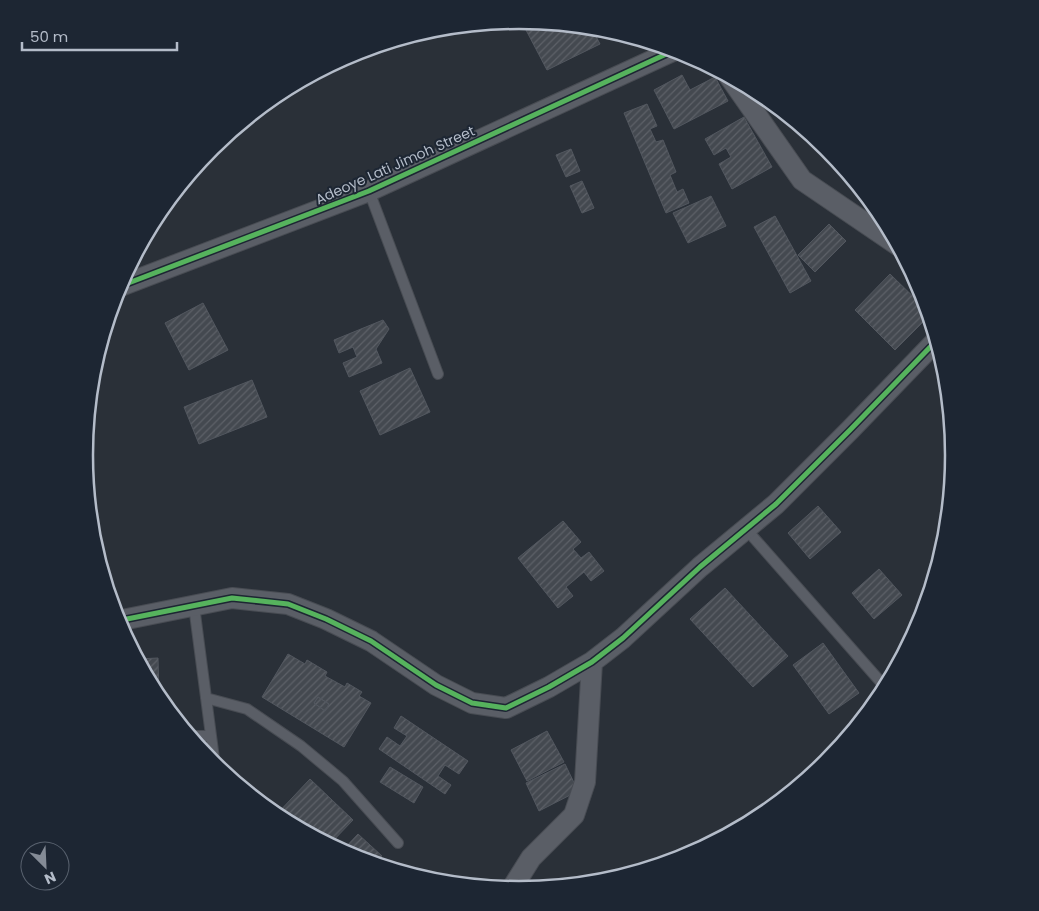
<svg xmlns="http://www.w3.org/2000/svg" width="1039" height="911" font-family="Poppins,sans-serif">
  <defs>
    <pattern id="building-hatch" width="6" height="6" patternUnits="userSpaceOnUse" patternTransform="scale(1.25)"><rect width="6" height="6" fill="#444950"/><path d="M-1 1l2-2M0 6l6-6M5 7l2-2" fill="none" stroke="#5d6168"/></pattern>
  </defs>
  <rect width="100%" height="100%" fill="#2a3038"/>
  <path fill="url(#building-hatch)" stroke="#52575f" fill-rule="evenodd" d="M541 22 591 27 600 44 547 70 526 30Z
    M682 75 690 90 715 77 728 101 674 129 654 90Z
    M647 104 657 126 650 129 656 142 663 140 676 172 670 175 677 192 683 189 689 203 666 213 624 113Z
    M744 117 772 167 732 189 719 164 731 157 726 148 714 155 705 139Z
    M571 149 580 171 566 177 556 155Z
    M582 181 594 208 582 213 570 186Z
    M711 196 726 226 688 243 673 213Z
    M775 216 811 281 790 293 754 227Z
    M829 224 846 241 815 272 798 255Z
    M890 274 929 312 930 315 895 350 855 310Z
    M203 303 228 350 189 370 165 323Z
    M383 320 389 329 376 349 382 363 349 377 343 363 357 357 353 347 339 353 334 340Z
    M410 368 430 412 380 435 360 391Z
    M252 380 267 417 199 444 184 407Z
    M818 506 841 532 810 559 788 533Z
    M563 521 581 542 573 549 581 558 589 552 604 571 591 581 584 572 566 587 573 596 558 608 518 558Z
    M879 569 902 595 874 619 852 593Z
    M725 588 788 656 753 687 690 619Z
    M823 643 859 693 829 714 793 665Z
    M288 654 305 664 307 660 327 672 325 676 345 687 347 683 362 692 359 696 371 703 344 747 262 697ZM318 697 329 704 325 711 314 703Z
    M158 658 159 699 137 659Z
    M318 697 329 704 325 711 314 703Z
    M401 716 468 761 459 774 445 765 438 776 451 785 445 794 379 749 387 737 400 746 407 736 394 728Z
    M547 731 564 762 527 781 511 750Z
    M565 764 578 791 539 811 526 783Z
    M390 767 423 787 414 803 380 782Z
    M310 779 353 820 329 845 275 816Z
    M358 834 382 856 374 864 353 858 341 852Z"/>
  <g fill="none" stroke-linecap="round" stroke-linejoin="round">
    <defs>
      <path id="lane" d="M369 191 438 374
        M746 529 886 688
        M194 606 215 766
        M206 698 247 709 301 746 343 781 398 843
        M189 736H211"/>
      <path id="street" d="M729 76 802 180 899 246
        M118 287 369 191 675 50
        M117 621 232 598 288 604 326 619 371 641 436 685 472 703 506 708 549 687 592 662 623 638 700 567 776 504 850 430 937 340
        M511 890 531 858 574 815 585 782 592 662"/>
    </defs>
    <use href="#lane" stroke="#484c53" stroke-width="12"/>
    <use href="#street" stroke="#484c53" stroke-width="22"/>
    <use href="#lane" stroke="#5a5e66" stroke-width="10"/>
    <use href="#street" stroke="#5a5e66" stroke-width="20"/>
    <defs>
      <path id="cycleway" d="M118 287 369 191 675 50
        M117 621 232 598 288 604 326 619 371 641 436 685 472 703 506 708 549 687 592 662 623 638 700 567 776 504 850 430 937 340"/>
    </defs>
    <use href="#cycleway" stroke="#1d2633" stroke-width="8"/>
    <use href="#cycleway" stroke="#56b35d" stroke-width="5"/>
  </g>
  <g text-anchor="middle" stroke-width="4" stroke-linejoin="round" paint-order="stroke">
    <g font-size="14" fill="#b4bcc9" stroke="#1d2633">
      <text transform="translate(395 165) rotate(-24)" y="5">Adeoye Lati Jimoh Street</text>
    </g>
  </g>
  <path d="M0 0H1039V911H0ZM93 455a426 426 0 1 1 852 0a426 426 0 1 1-852 0Z" fill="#1d2633" fill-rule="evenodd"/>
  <path fill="none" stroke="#b4bcc9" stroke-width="2.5" d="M93 455a426 426 0 1 1 852 0a426 426 0 1 1-852 0Z"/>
  <g transform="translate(45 866) rotate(156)"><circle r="24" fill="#1d2633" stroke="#59626f"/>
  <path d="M0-4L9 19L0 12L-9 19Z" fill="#848b96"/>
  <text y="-8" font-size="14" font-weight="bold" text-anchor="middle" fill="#b4bcc9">N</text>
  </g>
  <path d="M22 42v8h155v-8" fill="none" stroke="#b4bcc9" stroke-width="2.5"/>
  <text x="30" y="42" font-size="15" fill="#b4bcc9" stroke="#1d2633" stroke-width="4" paint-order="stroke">50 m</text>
</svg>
